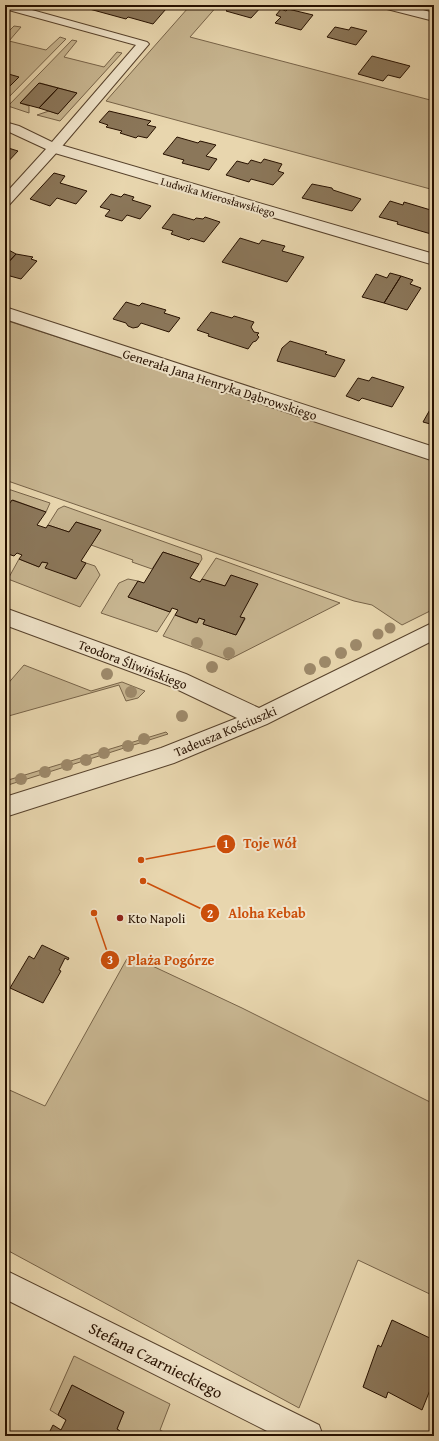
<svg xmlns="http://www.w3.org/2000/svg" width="439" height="1441" font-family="'Gentium Book Plus',serif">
  <rect width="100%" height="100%" fill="#e8d6ae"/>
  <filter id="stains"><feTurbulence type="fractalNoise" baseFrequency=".005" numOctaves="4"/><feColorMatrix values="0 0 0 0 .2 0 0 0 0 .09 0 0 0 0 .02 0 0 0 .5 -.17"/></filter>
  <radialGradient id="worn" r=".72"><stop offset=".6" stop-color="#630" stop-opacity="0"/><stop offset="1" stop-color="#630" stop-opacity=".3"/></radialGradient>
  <path fill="#c7b590" stroke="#776348" d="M178 5H218L190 37 434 101V190L106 101 188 8Z
    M14 26 21 27 9 41 46 50 60 37 66 39 5 101V35Z
    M72 40 77 41 64 57 104 67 117 52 122 53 60 121 37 115 49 111 58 114 77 93 40 83 20 103 29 106V113L8 106Z
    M5 320 434 460V609L402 625 372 605 354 601 5 480Z
    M5 488 50 503 46 512 13 500 5 510Z
    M64 506 201 555 202 559 199 564 163 552 152 569 132 562 133 560 91 545 101 530 76 522 69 532 48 525 58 509Z
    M216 558 340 603 228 660 163 636 175 615 196 623 199 618 205 620 203 624 236 635 245 619 240 617 231 575 225 586 202 579Z
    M19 559 39 567 42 562 48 563 46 567 75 579 86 563 95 566 100 575 80 607 8 579Z
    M128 579 138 581 128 597 170 612 157 632 101 613 119 583Z
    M24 665 91 691 122 682 145 691 138 698 126 701 119 685 5 717V687Z
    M166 732 168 734 5 786V781Z
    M129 955 242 1008 434 1104V1296L358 1260 299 1408 5 1249V1088L45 1106Z
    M74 1356 170 1404 160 1430 171 1436H118L120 1431 117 1429 124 1412 72 1385 58 1415 50 1410Z"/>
  <path fill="#8b775a" stroke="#271100" d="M84 5H149L166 9 153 24 128 17 126 19 82 7Z
    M232 5H263L251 18 226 11Z
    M281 9 286 11 288 9 313 15 301 30 275 23 281 17 276 15Z
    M335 27 349 30 351 27 367 31 356 45 327 37Z
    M372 56 410 66 400 78 388 75 383 81 358 74Z
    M5 73 19 77 5 91Z
    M39 83 58 88 39 108 20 103Z
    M58 88 77 93 58 114 39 108Z
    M109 111 151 121 147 125 156 127 147 138 138 136 136 138 120 133 122 131 106 127 108 125 99 122Z
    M177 137 198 143 200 141 216 145 206 156 217 159 209 170 182 163 184 160 163 154Z
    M5 147 18 151 5 165Z
    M264 159 282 164 278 171 284 173 273 185 251 179 249 182 226 175 237 161 248 164 251 160 261 163Z
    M54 173 65 176 60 183 87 191 76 204 57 198 50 206 30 199Z
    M312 184 332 188 333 190 361 199 352 211 302 198Z
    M111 194 121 197 124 194 134 197 132 200 151 206 140 219 127 215 122 221 105 216 110 210 100 207Z
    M390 201 403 205 404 202 434 211V230L431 234 397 224 398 222 379 217Z
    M173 214 194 220 196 218 203 219 205 217 220 222 204 242 191 238 189 240 171 234 173 231 162 228Z
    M240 238 259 244 262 240 285 246 282 251 304 257 287 282 222 262Z
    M5 248 16 254 5 266Z
    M16 254 33 257 31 259 37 261 21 279 10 276 5 281V266Z
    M390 273 401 276 384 303 362 297 376 274 387 278Z
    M401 276 413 280 410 284 421 288 407 310 384 303Z
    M126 302 139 306 142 303 166 310 164 313 180 318 169 332 141 323 138 327 133 328 128 326 126 323 113 319Z
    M211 312 232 318 234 316 254 322 251 327 254 332 259 333 257 335 259 337 256 341 253 342 248 349 208 336 209 334 197 330Z
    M290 341 327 352 325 354 345 360 335 377 277 361 282 348Z
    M372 377 404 387 392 407 362 398 359 401 346 396 358 378 369 381Z
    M432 406H434V425L423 422Z
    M12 500 46 512 37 525 46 528 48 525 69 532 76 522 101 530 81 561 86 563 76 579 45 568 48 563 42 562 39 567 19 559 22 555 17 553 14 556 5 553V510Z
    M163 552 199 564 190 578 200 582 202 579 225 586 231 575 258 584 240 617 245 618 236 635 203 624 205 620 199 618 197 623 175 615 178 610 172 608 170 612 128 597 138 581 144 583Z
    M42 945 69 958 68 960 65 958 59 970 61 971 43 1003 10 988 29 956 34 959Z
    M392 1320 434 1340V1391L430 1390 422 1410 388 1392 386 1398 363 1387 378 1345 381 1347Z
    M72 1385 124 1412 117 1429 120 1431 118 1436 48 1435 53 1425 61 1430 66 1420 58 1415Z"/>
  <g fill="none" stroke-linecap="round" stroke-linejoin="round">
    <defs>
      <path id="lane" d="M5 5H14L147 42 149 44 58 151 9 205 5 206V194L46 149 5 130V122L19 126 52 142 136 45 5 9Z"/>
      <path id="street" d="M381 5H405L434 13V19L430 20 383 8Z
        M54 143 434 254V265L48 151 46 148 48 145Z
        M5 307 434 447V461L5 319Z
        M5 608 186 674 259 708 434 622V640L267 724 174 763 5 817V797L161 748 237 718 170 686 5 625Z
        M5 1270 319 1425 323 1436H277L5 1299Z"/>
    </defs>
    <use href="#lane" stroke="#57422c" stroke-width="2"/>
    <use href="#street" stroke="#57422c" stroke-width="2"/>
    <use href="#lane" fill="#f0e4ca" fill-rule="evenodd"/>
    <use href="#street" fill="#f0e4ca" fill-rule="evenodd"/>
  </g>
  <g fill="#9d896a">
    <circle cx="390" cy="628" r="5.5"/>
    <circle cx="378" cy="634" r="5.5"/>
    <circle cx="197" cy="643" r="6"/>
    <circle cx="356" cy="645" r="6"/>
    <circle cx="229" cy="653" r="6"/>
    <circle cx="341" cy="653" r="6"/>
    <circle cx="325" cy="662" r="6"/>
    <circle cx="212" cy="667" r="6"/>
    <circle cx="310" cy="669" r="6"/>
    <circle cx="107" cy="674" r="6"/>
    <circle cx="131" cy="692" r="6"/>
    <circle cx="182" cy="716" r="6"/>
    <circle cx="144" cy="739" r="6"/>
    <circle cx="128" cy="746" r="6"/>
    <circle cx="104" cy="753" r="6"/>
    <circle cx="86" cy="760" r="6"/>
    <circle cx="67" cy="765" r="6"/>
    <circle cx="45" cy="772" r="6"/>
    <circle cx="21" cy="779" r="6"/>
  </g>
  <circle fill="#8f2418" stroke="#f0e4ca" stroke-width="1.5" cx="120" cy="918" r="4"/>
  <g text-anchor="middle" stroke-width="4" stroke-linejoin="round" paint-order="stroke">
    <g font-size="11" fill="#271100" stroke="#f0e4ca">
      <text transform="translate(218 197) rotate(16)" y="4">Ludwika Mierosławskiego</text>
    </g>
    <g font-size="13" fill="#271100" stroke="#f0e4ca">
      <text transform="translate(220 384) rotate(18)" y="5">Generała Jana Henryka Dąbrowskiego</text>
      <text transform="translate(133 664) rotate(21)" y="5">Teodora Śliwińskiego</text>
      <text transform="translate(225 731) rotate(-23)" y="5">Tadeusza Kościuszki</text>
    </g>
    <g font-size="13" fill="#271100" stroke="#f0e4ca" text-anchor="start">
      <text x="128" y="923">Kto Napoli</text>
    </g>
    <g font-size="16" fill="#271100" stroke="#f0e4ca">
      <text transform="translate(156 1360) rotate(27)" y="6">Stefana Czarnieckiego</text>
    </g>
  </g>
  <path fill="none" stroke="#cb4e0a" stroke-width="1.5" d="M141 860L226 844M143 881L210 913M94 913L110 960"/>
  <g fill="#cb4e0a" stroke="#f0e4ca" stroke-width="1.5">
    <circle cx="141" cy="860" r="4"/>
    <circle cx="143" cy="881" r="4"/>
    <circle cx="94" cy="913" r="4"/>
    <circle cx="226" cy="844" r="10"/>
    <circle cx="210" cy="913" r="10"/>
    <circle cx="110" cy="960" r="10"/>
  </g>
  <g font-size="12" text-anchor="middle" font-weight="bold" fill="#fff">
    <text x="226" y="848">1</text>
    <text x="210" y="918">2</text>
    <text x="110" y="964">3</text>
  </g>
  <g font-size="14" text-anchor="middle" font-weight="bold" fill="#cb4e0a" stroke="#f0e4ca" stroke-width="4" stroke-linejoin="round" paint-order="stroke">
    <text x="270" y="848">Toje Wół</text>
    <text x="267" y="918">Aloha Kebab</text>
    <text x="171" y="965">Plaża Pogórze</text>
  </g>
  <rect width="439" height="1441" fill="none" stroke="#e8d6ae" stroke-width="20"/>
  <rect x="6" y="6" width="427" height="1429" fill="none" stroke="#271100" stroke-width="2"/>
  <rect x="10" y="10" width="419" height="1421" fill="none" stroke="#271100"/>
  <rect width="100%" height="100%" filter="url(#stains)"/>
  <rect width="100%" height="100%" fill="url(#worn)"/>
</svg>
